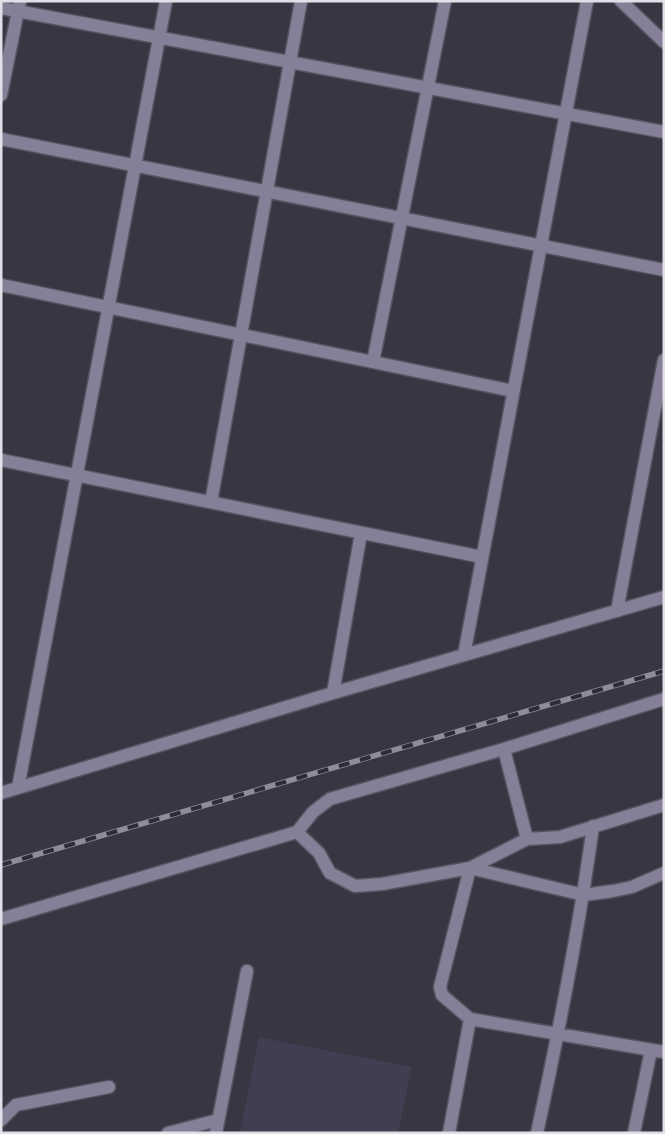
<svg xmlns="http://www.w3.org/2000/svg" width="665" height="1134" font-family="Karla,sans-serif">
  <rect width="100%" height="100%" fill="#393543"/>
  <path fill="#433d51" d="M259 1037 412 1067 398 1133H240Z"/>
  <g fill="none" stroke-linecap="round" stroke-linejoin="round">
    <defs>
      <path id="minor" d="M621 1 664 42
        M1 8 664 132
        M1 95 20 1
        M1 139 664 270
        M1 285 513 391
        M373 362 445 1
        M1 460 482 557
        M211 502 301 1
        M617 611 664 360
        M464 655 587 1
        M333 693 361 533
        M504 749 527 839 560 837 664 805
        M18 788 166 1
        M1 793 333 693 664 597
        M297 832 319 853 330 873 355 886 382 884 470 868 584 895 613 891 632 887 664 873
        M527 839 470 868 440 987 442 995 470 1019 664 1052
        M1 919 297 832 313 812 330 799 504 749 664 699
        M1 1120 16 1105 109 1087
        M168 1133 218 1120
        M216 1133 247 971
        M449 1133 470 1019
        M537 1133C559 1031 579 929 593 826
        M634 1133 651 1050"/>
    </defs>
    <use href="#minor" stroke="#575461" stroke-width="15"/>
    <use href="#minor" stroke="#857f97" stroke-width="12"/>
    <defs>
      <path id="rail" d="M1 865 664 671"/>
    </defs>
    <use href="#rail" stroke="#8f8b97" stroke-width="5.5"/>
    <use href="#rail" stroke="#2e2a38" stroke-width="4" stroke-dasharray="11" stroke-linecap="butt"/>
  </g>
  <rect width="665" height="1134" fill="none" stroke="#e2dfe8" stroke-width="5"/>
</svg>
